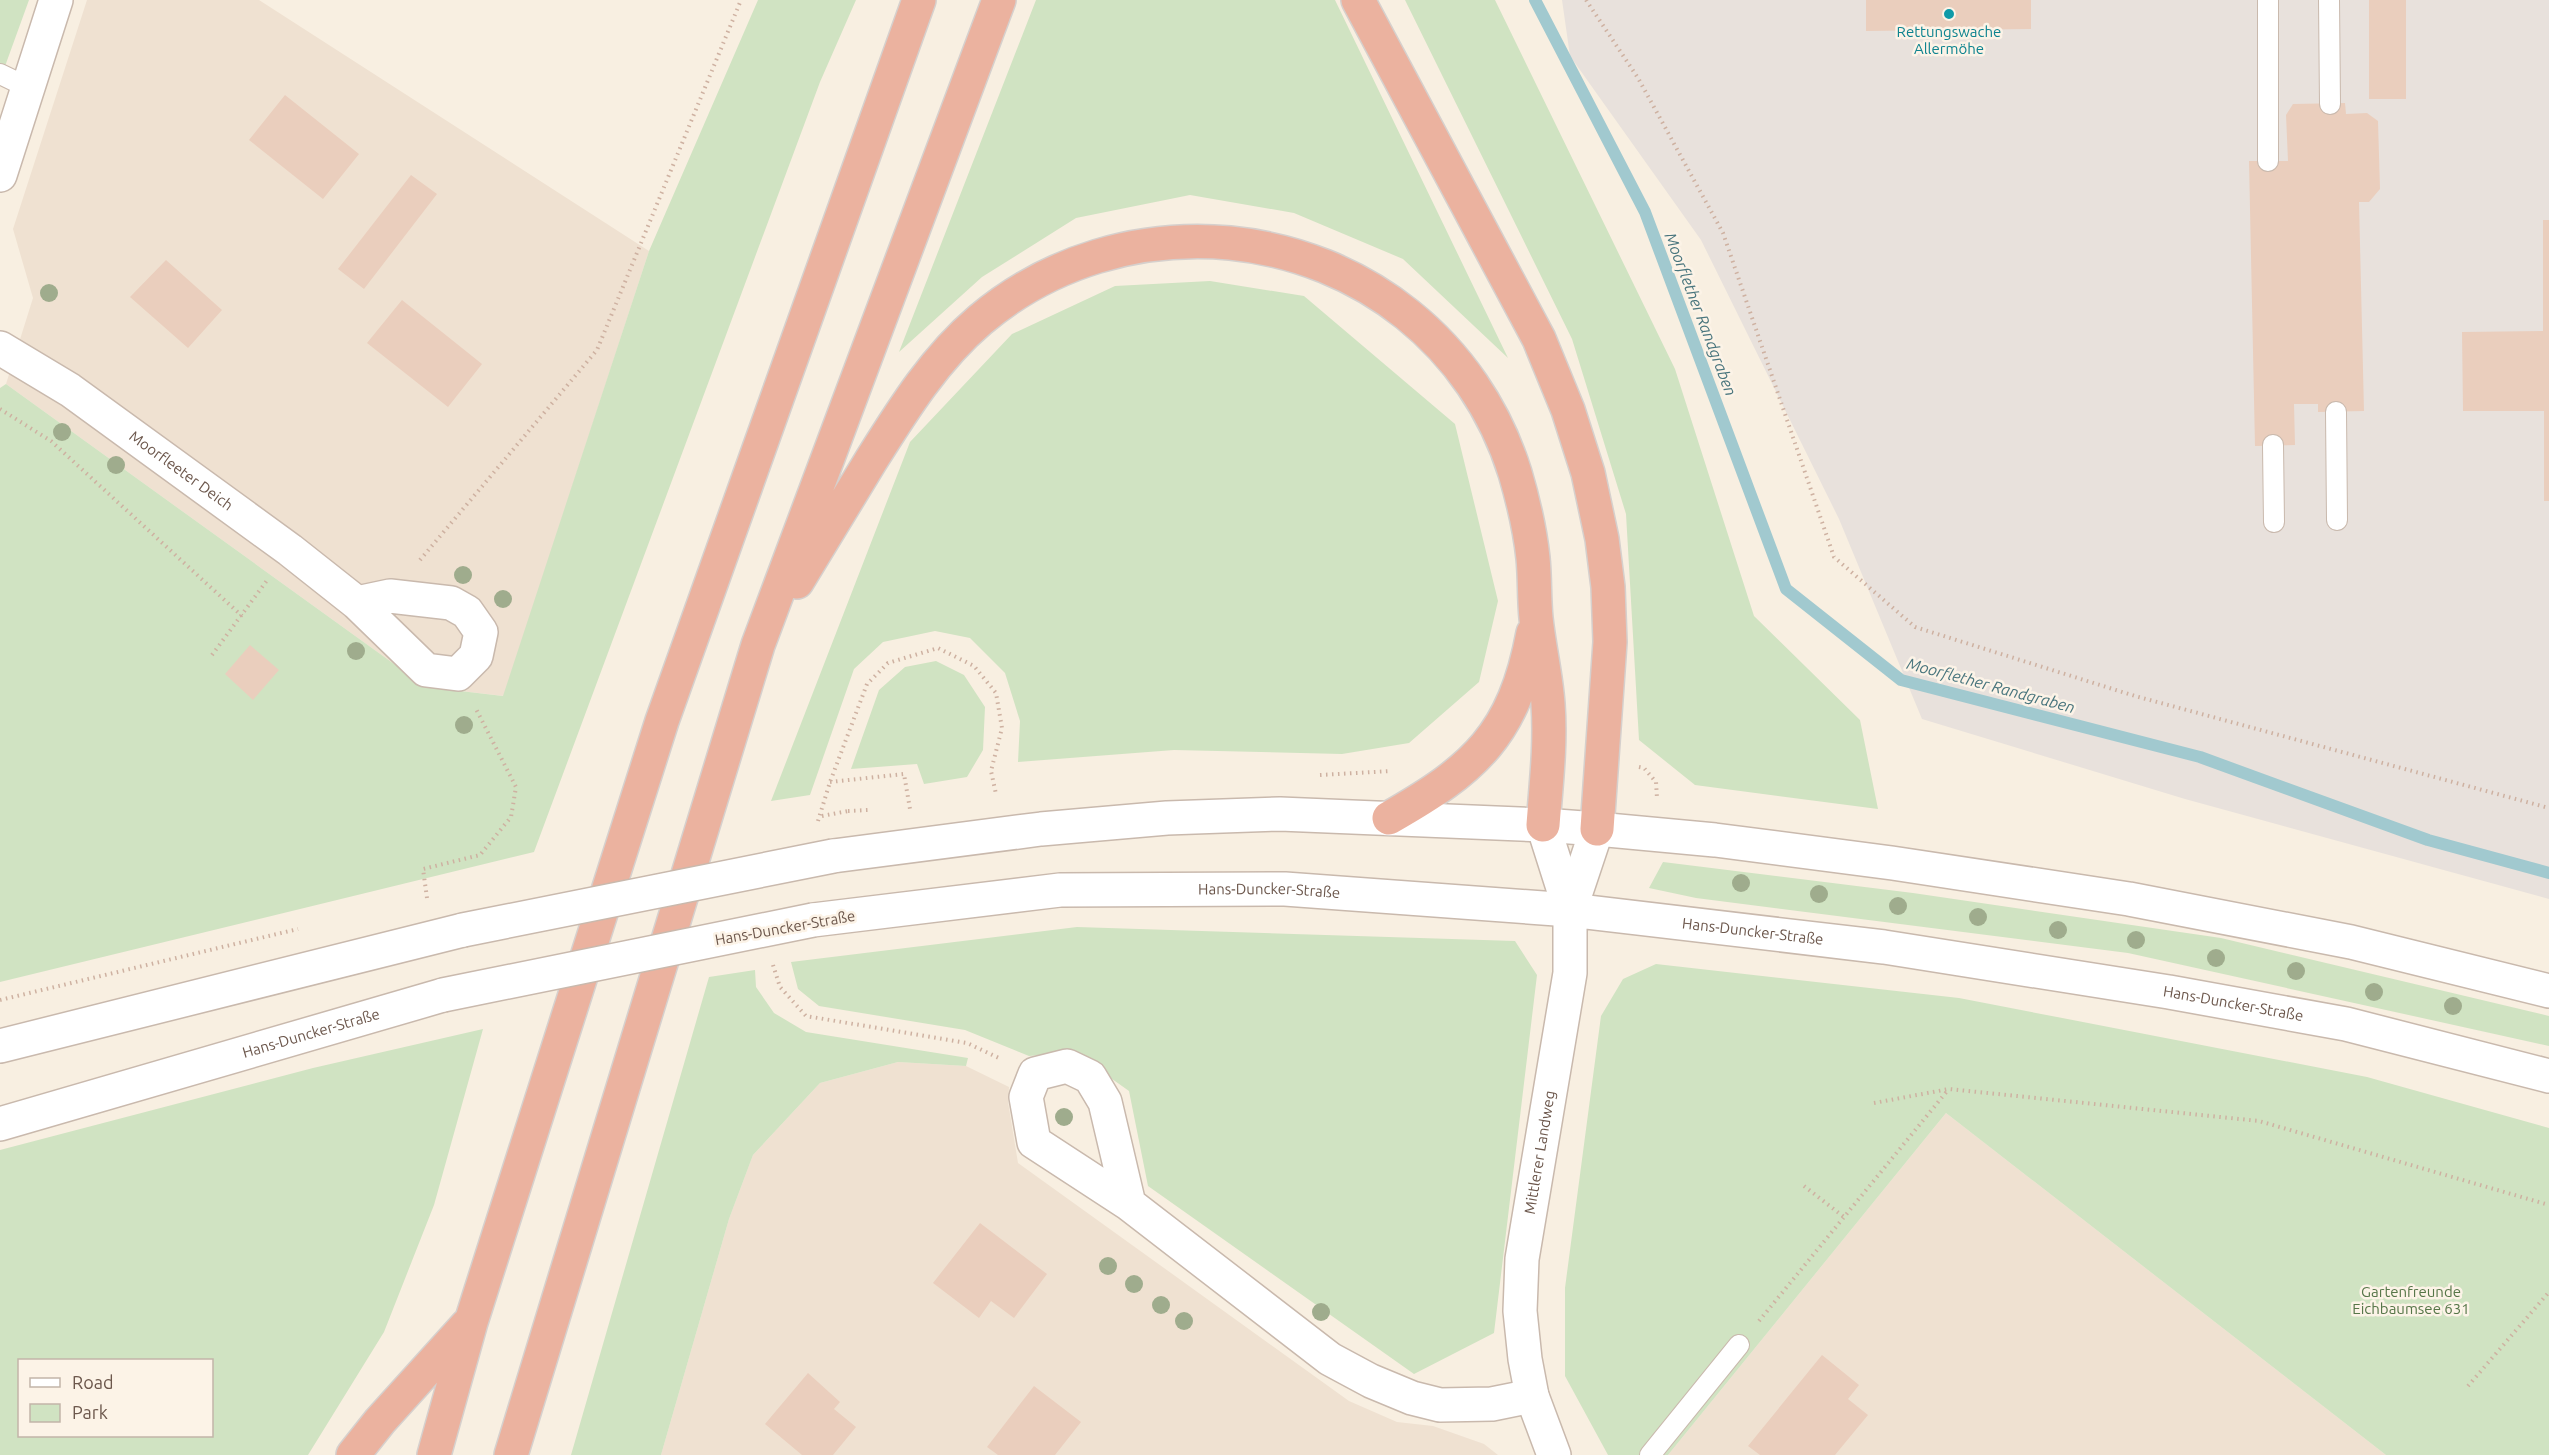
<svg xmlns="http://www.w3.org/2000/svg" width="2549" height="1455" font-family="Ubuntu,sans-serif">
  <rect width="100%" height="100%" fill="#f8efe1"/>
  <path fill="#efe1d1" d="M87 0H259L649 251 504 696 426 687 6 384 33 298 13 229Z
    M898 1062 966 1066 1009 1087 1008 1102 1018 1163 1349 1401 1397 1422 1433 1426 1484 1444 1498 1455H661L729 1219 753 1155 820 1083Z
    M1946 1113 2386 1455H1668Z"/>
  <path fill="#e8e1dc" d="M1562 0H2549V899L2185 799 1922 719 1839 519 1701 240 1570 56Z"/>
  <path fill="#d0e3c2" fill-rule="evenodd" d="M0 0H29L0 80Z
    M758 0H856L820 82 534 852 0 982V388L6 384 426 687 503 696 649 251Z
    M1036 0H1335L1508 358 1403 259 1294 213 1190 195 1076 218 982 277 899 352Z
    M1405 0H1495L1675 369 1754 616 1860 720 1878 809 1695 785 1639 740 1626 514 1572 339Z
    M1210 281 1304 296 1455 424 1498 601 1479 682 1409 743 1342 754 1174 750 1018 762 1020 721 1005 673 970 638 935 631 883 642 854 669 810 795 771 801 910 442 1012 334 1115 286Z
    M936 661 964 675 985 707 983 750 967 777 924 784 917 764 851 769 879 690 905 667Z
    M1663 862 1913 893 2221 938 2549 1016V1046L2128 953 1696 898 1649 888Z
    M1077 927 1515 941 1537 975 1494 1333 1414 1374 1148 1186 1129 1091 1074 1052 1029 1056 965 1030 819 1006 798 989 791 962Z
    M1656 964 1959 998 2367 1077 2549 1128V1455H2386L1946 1113 1668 1455H1608L1565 1376V1288L1601 1016 1623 979Z
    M755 970 756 987 774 1013 806 1032 968 1058 966 1066 898 1062 820 1083 753 1155 729 1219 661 1455H571L709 977Z
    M483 1029 434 1205 384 1332 308 1455H0V1150L313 1068ZM20 1360H212V1436H20Z"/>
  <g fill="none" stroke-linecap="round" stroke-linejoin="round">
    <path stroke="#a1c9cf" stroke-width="12" d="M1535 0 1645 212 1786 589 1901 680 2200 757 2428 840 2549 873"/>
  </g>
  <path fill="#eacebd" d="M1866 0H2031V29L1866 31Z
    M2369 0H2406V99H2369Z
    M285 95 359 154 323 199 249 140Z
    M2345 103 2346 114 2367 113 2378 121 2380 189 2369 202H2359L2364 411 2318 412V404H2294L2295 445 2255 446 2249 161H2288L2286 115 2293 104Z
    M411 175 437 194 364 289 338 269Z
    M2543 220H2549V501H2544V411H2463L2462 332 2543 331Z
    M166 260 222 310 188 348 130 297Z
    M402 300 482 364 448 407 367 343Z
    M250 645 279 670 253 700 225 674Z
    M980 1223 1047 1274 1014 1318 991 1301 979 1318 933 1283Z
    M1822 1355 1859 1385 1848 1399 1868 1415 1835 1455H1760L1748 1446Z
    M808 1373 840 1402 834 1409 856 1427 833 1455H802L765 1424Z
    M1034 1386 1081 1422 1055 1455H998L987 1447Z"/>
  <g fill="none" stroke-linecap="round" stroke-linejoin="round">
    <defs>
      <path id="service" d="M2329 0 2330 104
        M0 74 27 87
        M2268 161V0
        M2336 412 2337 520
        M2273 445 2274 522
        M1650 1455 1739 1345"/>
      <g id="minor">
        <path id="s1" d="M0 348 70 390 290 550 357 603 426 670 458 674 476 656 481 632 467 612 451 603 390 596 357 603"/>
        <path d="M1597 829 1715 840 1892 863 2129 899 2351 942 2549 991"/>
        <path d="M1129 1204 1105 1102 1090 1077 1067 1066 1035 1074 1026 1097 1034 1142 1129 1204 1330 1359 1371 1381 1412 1398 1440 1405 1492 1404 1532 1396"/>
        <path id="s2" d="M1554 1455 1532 1396 1525 1359 1520 1311 1522 1259 1570 973V910L1884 947 2169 992 2346 1024 2549 1076"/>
      </g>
      <g id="tertiary">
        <path d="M0 175 56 0"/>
        <path d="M1543 825 1570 910"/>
        <path d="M833 856 1041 829 1167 818 1280 814 1543 825 1597 829 1570 910"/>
        <path id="s3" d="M813 920 1060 890 1285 889 1570 910"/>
        <path d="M0 1046 463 930"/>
        <path id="s4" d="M0 1124 443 995"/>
      </g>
      <path id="motorway" d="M1358 0 1539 339 1568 410 1588 473 1602 539 1608 587 1610 642 1597 829
        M797 582C821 542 846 502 870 462 902 411 934 359 980 320 1050 261 1139 235 1230 243 1363 256 1475 344 1515 473 1523 500 1530 530 1533 558 1535 578 1534 598 1536 618 1539 647 1546 675 1548 704 1551 744 1546 785 1543 825
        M1389 818C1475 769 1514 735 1533 633
        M353 1455 380 1421 467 1325
        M434 1455 471 1322 662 721 919 0
        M511 1455 758 645 999 0"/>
    </defs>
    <use href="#service" stroke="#c9b9ad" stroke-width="22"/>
    <use href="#minor" stroke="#c9b9ad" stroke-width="36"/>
    <use href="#tertiary" stroke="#c9b9ad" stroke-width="36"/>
    <use href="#motorway" stroke="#d6d0cd" stroke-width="36"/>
    <path stroke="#ceb1a1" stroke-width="4" stroke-dasharray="1.5 4.5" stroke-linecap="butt" d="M1586 0 1638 78 1723 233 1834 557 1915 627 2135 696 2549 808
      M0 409 51 441 242 616
      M420 560 597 350 741 0
      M212 655 268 579
      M1639 767 1644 768 1656 782 1657 798
      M1320 775 1391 771
      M830 782 904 774 910 809
      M848 811 868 810
      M818 821 830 782 867 684 888 663 938 648 974 666 996 693 1002 728 991 771 996 794
      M427 898 423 869 480 855 511 817 516 787 475 707
      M773 965 780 987 806 1016 967 1043 1001 1059
      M0 1000 298 929
      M1874 1103 1949 1089 2259 1121 2549 1205
      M1804 1186 1844 1217
      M1759 1321 1948 1090
      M2468 1386 2549 1292"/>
    <use href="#service" stroke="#fff" stroke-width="20"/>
    <use href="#minor" stroke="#fff" stroke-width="33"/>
    <use href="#tertiary" stroke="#fff" stroke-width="33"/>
    <use href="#motorway" stroke="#ebb29f" stroke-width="33"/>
    <defs>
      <path id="tertiary-bridge" d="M463 930 833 856
        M443 995 813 920"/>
    </defs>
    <use href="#tertiary-bridge" stroke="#c9b9ad" stroke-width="36" stroke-linecap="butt"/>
    <path stroke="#ceb1a1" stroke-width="4" stroke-dasharray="1.5 4.5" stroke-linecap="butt" d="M822 816 848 811"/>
    <use href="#tertiary-bridge" stroke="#fff" stroke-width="33"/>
  </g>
  <g fill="#9fac8d">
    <circle cx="49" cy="293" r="9"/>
    <circle cx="62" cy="432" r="9"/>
    <circle cx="116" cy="465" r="9"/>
    <circle cx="463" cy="575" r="9"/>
    <circle cx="503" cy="599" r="9"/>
    <circle cx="356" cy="651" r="9"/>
    <circle cx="464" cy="725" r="9"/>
    <circle cx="1741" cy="883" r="9"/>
    <circle cx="1819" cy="894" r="9"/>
    <circle cx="1898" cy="906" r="9"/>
    <circle cx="1978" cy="917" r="9"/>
    <circle cx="2058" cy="930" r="9"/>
    <circle cx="2136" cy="940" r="9"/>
    <circle cx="2216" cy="958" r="9"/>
    <circle cx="2296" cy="971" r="9"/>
    <circle cx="2374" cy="992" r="9"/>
    <circle cx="2453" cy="1006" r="9"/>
    <circle cx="1064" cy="1117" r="9"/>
    <circle cx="1108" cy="1266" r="9"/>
    <circle cx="1134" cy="1284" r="9"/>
    <circle cx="1161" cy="1305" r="9"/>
    <circle cx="1321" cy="1312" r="9"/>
    <circle cx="1184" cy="1321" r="9"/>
  </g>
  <circle fill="#0f9aa8" stroke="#fcf3e7" stroke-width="2" cx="1949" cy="14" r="6"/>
  <g text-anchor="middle" stroke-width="5" stroke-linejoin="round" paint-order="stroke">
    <g font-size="15" fill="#0d838f" stroke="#fcf3e7">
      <text x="1949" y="37">Rettungswache<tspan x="1949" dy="17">Allermöhe</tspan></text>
    </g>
    <g font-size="15" fill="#6c574c" stroke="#fcf3e7">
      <text dy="5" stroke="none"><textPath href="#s1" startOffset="219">Moorfleeter Deich</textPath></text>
      <text dy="5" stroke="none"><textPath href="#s3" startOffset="458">Hans-Duncker-Straße</textPath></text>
      <text transform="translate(785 928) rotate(-10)" y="5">Hans-Duncker-Straße</text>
      <text dy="5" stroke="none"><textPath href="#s2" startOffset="738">Hans-Duncker-Straße</textPath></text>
      <text dy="5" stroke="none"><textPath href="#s2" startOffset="1224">Hans-Duncker-Straße</textPath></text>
      <text dy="5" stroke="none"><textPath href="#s4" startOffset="324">Hans-Duncker-Straße</textPath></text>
      <text dy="5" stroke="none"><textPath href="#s2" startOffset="309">Mittlerer Landweg</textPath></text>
    </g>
    <g font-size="15" fill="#567648" stroke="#fcf3e7">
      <text x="2411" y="1297">Gartenfreunde<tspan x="2411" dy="17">Eichbaumsee 631</tspan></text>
    </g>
    <g font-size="16" font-style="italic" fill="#49757d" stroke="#fcf3e7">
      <text transform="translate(1701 314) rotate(69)" y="6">Moorflether Randgraben</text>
      <text transform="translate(1991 685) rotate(15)" y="6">Moorflether Randgraben</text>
    </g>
  </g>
  <rect x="18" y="1359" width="195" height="78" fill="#fcf3e7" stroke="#c2b5a9" stroke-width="1.5"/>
  <rect x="30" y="1378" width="30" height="9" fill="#ffffff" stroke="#c2b5a9" stroke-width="1.5"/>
  <text x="72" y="1389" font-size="18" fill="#6c574c">Road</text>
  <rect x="30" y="1404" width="30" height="18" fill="#d0e3c2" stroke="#c2b5a9" stroke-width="1.5"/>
  <text x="72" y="1419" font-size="18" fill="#6c574c">Park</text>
</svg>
